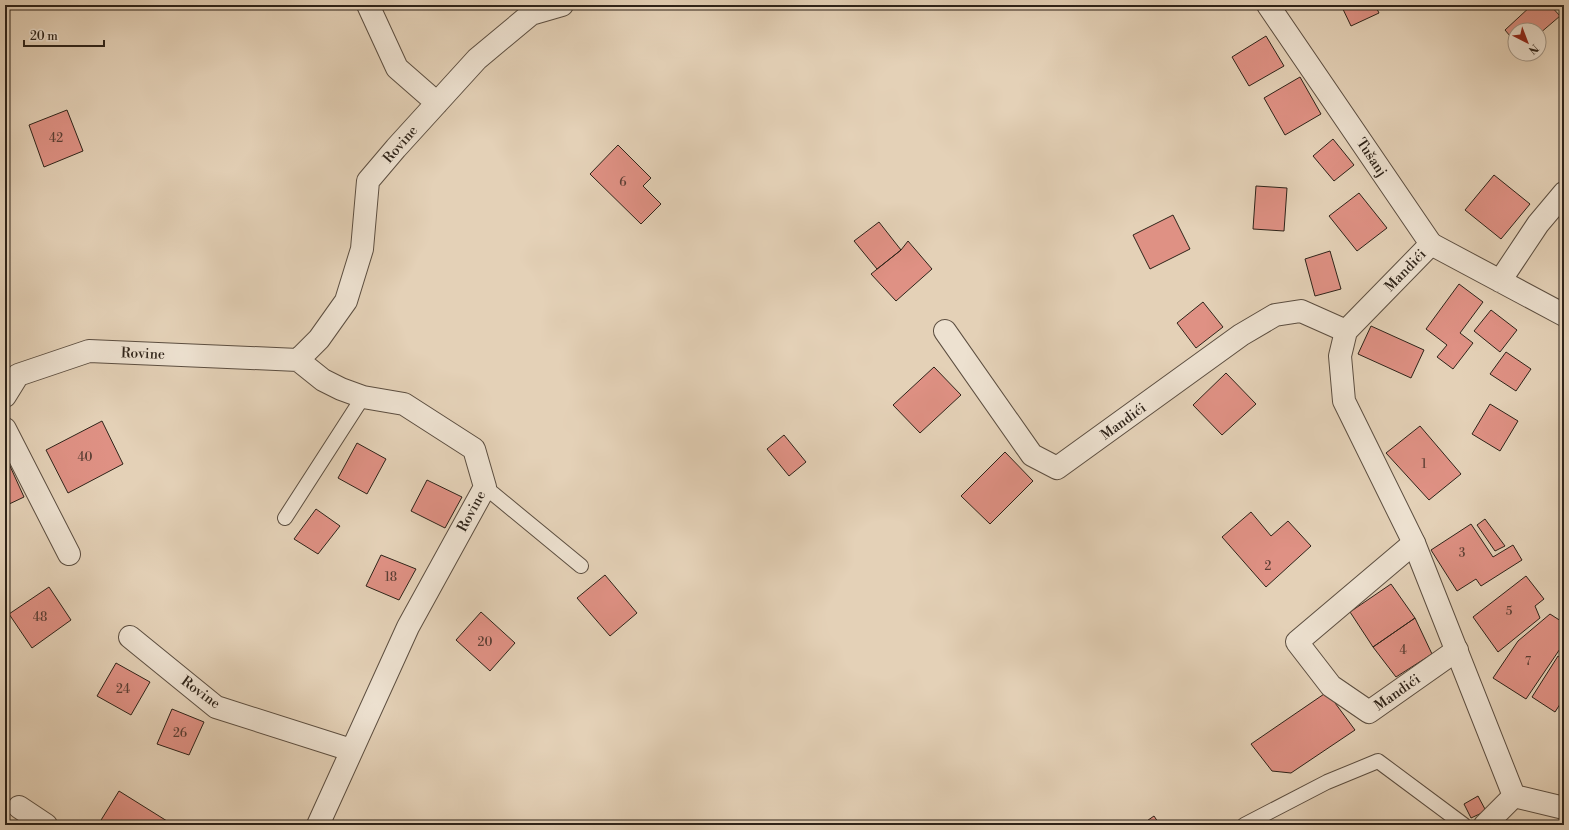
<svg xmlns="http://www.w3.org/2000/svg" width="1569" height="830" font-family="'Libre Bodoni',serif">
  <rect width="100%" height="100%" fill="#e4d1b7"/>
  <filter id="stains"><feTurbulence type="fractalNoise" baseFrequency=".005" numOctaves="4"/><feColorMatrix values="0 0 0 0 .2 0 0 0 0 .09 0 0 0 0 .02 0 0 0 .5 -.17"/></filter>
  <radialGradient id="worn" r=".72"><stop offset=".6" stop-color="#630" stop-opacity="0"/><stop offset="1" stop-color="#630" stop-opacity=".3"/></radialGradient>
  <path fill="#df9184" stroke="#2e2319" d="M1341 5H1375L1379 13 1351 26Z
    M1532 5H1550L1560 16 1539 34V30H1515V42L1505 30Z
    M1266 36 1284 66 1249 86 1232 57Z
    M1300 77 1321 114 1285 135 1264 98Z
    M67 110 83 151 44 167 29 125Z
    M1333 139 1354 165 1334 181 1313 156Z
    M618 145 651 178 643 186 661 204 641 224 590 174Z
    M1494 175 1530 204 1501 239 1465 210Z
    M1256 186 1287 188 1284 231 1253 229Z
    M1359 193 1387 228 1357 251 1329 216Z
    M1173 215 1190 249 1150 269 1133 235Z
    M879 222 901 250 877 269 854 241Z
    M908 241 932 269 896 301 871 274 901 250Z
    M1330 251 1341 289 1315 296 1305 259Z
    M1459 284 1483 302 1460 333 1473 343 1453 369 1437 357 1447 345 1426 329Z
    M1203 302 1223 327 1196 348 1177 323Z
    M1491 310 1517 330 1500 352 1474 331Z
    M1371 326 1424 350 1411 378 1358 354Z
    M1506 352 1531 369 1516 391 1490 374Z
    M934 367 961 395 920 433 893 405Z
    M1226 373 1256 404 1222 435 1193 405Z
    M1490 404 1518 421 1500 451 1472 434Z
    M102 421 123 464 68 493 46 450Z
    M1420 426 1461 474 1429 500 1386 453Z
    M784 435 806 462 789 476 767 449Z
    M357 443 386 459 367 494 338 478Z
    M1005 452 1033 481 990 524 961 496Z
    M5 455 24 497 5 506Z
    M427 480 462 497 445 528 411 511Z
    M316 509 340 526 318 554 294 539Z
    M1251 512 1271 536 1288 521 1311 546 1266 587 1222 537Z
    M1485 519 1505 546 1495 551 1477 525Z
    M1471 524 1493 557 1513 545 1522 560 1481 586 1476 579 1457 591 1431 550Z
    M381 555 416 569 399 600 366 586Z
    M605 575 637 613 610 636 577 598Z
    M1526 576 1544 599 1535 606 1540 618 1498 652 1473 617Z
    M1391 584 1415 618 1373 647 1350 612Z
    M49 587 71 620 32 648 9 614Z
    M481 612 515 643 490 671 456 640Z
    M1550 614 1564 623V643L1526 699 1493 678 1518 641Z
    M1415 618 1432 654 1396 677 1373 647Z
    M1558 656 1564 660V698L1555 712 1532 697Z
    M116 663 150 682 131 715 97 696Z
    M1327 692 1355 730 1291 773 1272 771 1251 744Z
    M172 709 204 722 189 755 157 744Z
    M119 791 167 821 165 825H98Z
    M1478 796 1486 811 1471 818 1464 804Z
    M1154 816 1160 825H1141Z"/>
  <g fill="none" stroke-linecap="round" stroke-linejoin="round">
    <defs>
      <path id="service" d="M485 487 581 566
        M285 518 363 397
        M1244 825 1327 782 1378 761 1464 825"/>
      <path id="minor" d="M368 5 397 68 437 103
        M1431 244 1564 315
        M1500 281 1538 224 1564 193
        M945 331 1032 455 1057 468 1241 335 1275 315 1301 311 1346 331
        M298 360 319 339 346 301 362 249 368 181 396 148 477 59 531 14 562 5
        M5 396 18 375 89 351 298 360 323 380 341 389 363 397 404 404 474 449 485 487 408 627 318 825
        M5 429 69 554
        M1414 543 1297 642 1331 686 1369 712 1457 650
        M130 637 216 707 351 750
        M19 807 46 825
        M1485 825 1514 796"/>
      <path id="tertiary" d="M1268 5 1431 244 1346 331 1340 356 1344 401 1414 543 1514 796 1564 808"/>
    </defs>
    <use href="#service" stroke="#5c4e40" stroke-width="16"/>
    <use href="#minor" stroke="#5c4e40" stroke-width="24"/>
    <use href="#tertiary" stroke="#5c4e40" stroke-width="24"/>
    <use href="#service" stroke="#ede1d0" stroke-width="14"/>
    <use href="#minor" stroke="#ede1d0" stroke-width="22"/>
    <use href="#tertiary" stroke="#ede1d0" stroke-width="22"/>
  </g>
  <g text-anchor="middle" stroke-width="3" stroke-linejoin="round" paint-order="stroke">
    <g font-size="12" fill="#5a3e34">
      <text x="56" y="142">42</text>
      <text x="623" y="186">6</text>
      <text x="85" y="461">40</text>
      <text x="1424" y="468">1</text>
      <text x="1462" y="557">3</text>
      <text x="1268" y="570">2</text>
      <text x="391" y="581">18</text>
      <text x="1509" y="615">5</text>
      <text x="40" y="621">48</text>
      <text x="485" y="646">20</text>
      <text x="1403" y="654">4</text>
      <text x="1528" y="665">7</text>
      <text x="123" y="693">24</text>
      <text x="180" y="737">26</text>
    </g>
    <g font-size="14" fill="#2e2319" stroke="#ede1d0">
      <text transform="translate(400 144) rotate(-49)" y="5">Rovine</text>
      <text transform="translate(1372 157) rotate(56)" y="5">Tušanj</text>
      <text transform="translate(1405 270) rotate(-46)" y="5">Mandići</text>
      <text transform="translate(143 353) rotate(2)" y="5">Rovine</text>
      <text transform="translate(1123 421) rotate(-36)" y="5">Mandići</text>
      <text transform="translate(471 511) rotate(-62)" y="5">Rovine</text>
      <text transform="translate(201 692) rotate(36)" y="5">Rovine</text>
      <text transform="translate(1397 692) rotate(-35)" y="5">Mandići</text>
    </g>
  </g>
  <rect width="1569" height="830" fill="none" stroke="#e4d1b7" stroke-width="20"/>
  <rect x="6" y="6" width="1557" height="818" fill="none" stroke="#2e2319" stroke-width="2"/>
  <rect x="10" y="10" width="1549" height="810" fill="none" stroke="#2e2319"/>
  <g transform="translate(1527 42) rotate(138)"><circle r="19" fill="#ede1d0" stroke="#a19587"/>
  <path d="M0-3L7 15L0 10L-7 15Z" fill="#8f2418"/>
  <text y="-6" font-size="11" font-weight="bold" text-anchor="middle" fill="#2e2319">N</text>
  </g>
  <path d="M24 40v6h80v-6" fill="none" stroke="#2e2319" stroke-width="2"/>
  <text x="30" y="40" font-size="12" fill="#2e2319" stroke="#ede1d0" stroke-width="3" paint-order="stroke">20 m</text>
  <rect width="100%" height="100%" filter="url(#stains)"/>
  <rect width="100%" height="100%" fill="url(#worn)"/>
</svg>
